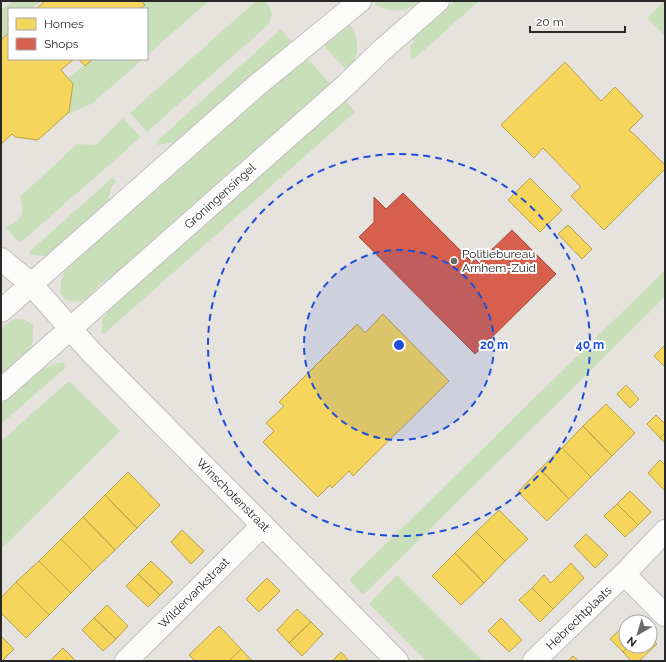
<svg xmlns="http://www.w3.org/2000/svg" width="666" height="662" font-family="Raleway,sans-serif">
  <rect width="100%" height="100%" fill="#e6e3de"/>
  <path fill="#c8dfba" d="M14 1H41L32 9H9V33L1 40V10Z
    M139 1H209L147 55 148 11 147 9H146Z
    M256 1H265C272 10 274 14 268 25L147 132 130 113Z
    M375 1H421C405 13 393 13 375 5Z
    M455 1H479L414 59H413L411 57 410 46 414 42 412 39Z
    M665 1V36L647 18Z
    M347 24C352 26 354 30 355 34 359 50 358 58 348 72L323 45Z
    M281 29 292 42 179 141 158 145 156 142Z
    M305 55 332 86 127 268C120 272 112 276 105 281 98 285 89 298 82 301 78 302 74 302 70 301 54 296 62 276 67 266Z
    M91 59H143L93 103 66 115 29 111Z
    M344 99 355 112 105 333H102L101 332 103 318 107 314 105 311Z
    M123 118 141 137 21 242 16 239 6 227C22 220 25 214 20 197L77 144 96 145Z
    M112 178 117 182 112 186 106 207 51 255 48 254 45 256 31 255 29 253 30 251Z
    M665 270V297L363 595 349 580Z
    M14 319C23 319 26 319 33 325V340L30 350 1 380V329Z
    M63 362 65 365 64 369 1 424V404L39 371 51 365Z
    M69 381 120 431 1 549V441Z
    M397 575 483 661H426L369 604Z"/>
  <path fill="#f6d55c" stroke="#b8a14c" d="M45 1H141L145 5 140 9H36Z
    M9 33V59H74L61 70 73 84 69 112 38 140 15 137 12 134 1 144V40Z
    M78 59H93L85 66Z
    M565 62 601 101 615 87 643 116 629 130 634 134 665 165V169L604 230 571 196 581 187 543 148 534 158 501 125Z
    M530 178 562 210 540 232 508 200Z
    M568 225 592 249 582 259 558 234Z
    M383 314 449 381 353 476 349 471 332 488 330 485 318 497 263 442 274 431 266 423 284 406 279 402 357 324 365 333Z
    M665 345V367L654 356Z
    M626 385 639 399 630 408 617 394Z
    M606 404 635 433 612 456 583 426Z
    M656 415 665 424V433L660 438 647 424Z
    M583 426 612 456 591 477 562 448Z
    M665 433V443L660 438Z
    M562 448 591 477 569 499 540 469Z
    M660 460 665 465V491L648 473Z
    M540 469 569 499 547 521 518 492Z
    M128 472 160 505 137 528 105 495Z
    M630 491 651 512 638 525 617 504Z
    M105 495 137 528 115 550 83 517Z
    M617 504 638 525 625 537 604 516Z
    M499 510 528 539 505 561 476 532Z
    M83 517 115 550 93 571 61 539Z
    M182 530 204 551 191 564 171 542Z
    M476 532 505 561 484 583 455 553Z
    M586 534 608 555 595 568 574 546Z
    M61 539 93 571 71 593 39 561Z
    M455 553 484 583 461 605 432 576Z
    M39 561 71 593 49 615 16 582Z
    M151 561 173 582 160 595 138 574Z
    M571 563 584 578 553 609 532 588 544 575 551 583Z
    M138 574 160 595 148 607 126 586Z
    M267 578 280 591 259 612 246 599Z
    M16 582 49 615 26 638 1 613V598Z
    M532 588 553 609 540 622 519 600Z
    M107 605 128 626 116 639 94 618Z
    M297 609 311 622 289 643 277 630Z
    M94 618 116 639 103 651 82 630Z
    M501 618 522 640 509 652 488 631Z
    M311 622 323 634 302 656 289 643Z
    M626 624V646H629L623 652 610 639Z
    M219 626 241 649 229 661H195L189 655Z
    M1 636 14 649 2 661H1Z
    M650 637 657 644 639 661H631L623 652 629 646H650Z
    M63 648 76 661H50Z
    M241 649 252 661H229Z
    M341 652 349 661H332Z
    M573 656 579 661H568Z"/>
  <path fill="#d6604d" stroke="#a24f42" d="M403 193 470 260V265L475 259 481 265V260L512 230 556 274 475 354 359 237 374 222V197L386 209Z"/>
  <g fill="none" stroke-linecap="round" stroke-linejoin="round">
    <defs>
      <path id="street" d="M1 259 31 284 91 352 397 661
        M624 574 665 615
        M126 661 263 525
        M534 661 624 574 665 531"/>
      <path id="secondary" d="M1 311 256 86 360 1
        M1 390 345 86 381 51 438 1"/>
    </defs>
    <use href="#street" stroke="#c0bfbf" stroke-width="24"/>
    <use href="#secondary" stroke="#c0bfbf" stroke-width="24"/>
    <use href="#street" stroke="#fbfbfa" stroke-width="22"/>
    <use href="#secondary" stroke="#fbfbfa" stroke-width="22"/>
  </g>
  <circle cx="399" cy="345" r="95" fill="#1d4ed8" fill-opacity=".12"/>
  <g fill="none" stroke="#1d4ed8" stroke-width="2" stroke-dasharray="7 5">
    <circle cx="399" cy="345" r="95"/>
    <circle cx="399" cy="345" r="191"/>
  </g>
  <circle fill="#6a6968" stroke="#fff" stroke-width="1.5" cx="454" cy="261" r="4"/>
  <g text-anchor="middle" stroke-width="4" stroke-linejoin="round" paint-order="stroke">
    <g font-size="12" fill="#282828" stroke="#fff">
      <text transform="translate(220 196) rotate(-42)" y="4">Groningensingel</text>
      <text transform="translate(233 495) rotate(45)" y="4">Winschotenstraat</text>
      <text transform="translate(194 593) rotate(-45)" y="4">Wildervankstraat</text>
      <text transform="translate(579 618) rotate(-44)" y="4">Hebrechtplaats</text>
    </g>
    <g font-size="12" fill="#282828" stroke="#fff" text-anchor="start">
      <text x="462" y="258">Politiebureau<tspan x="462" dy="14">Arnhem-Zuid</tspan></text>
    </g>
  </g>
  <circle cx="399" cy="345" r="6" fill="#1d4ed8" stroke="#fff" stroke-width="2"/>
  <g font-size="12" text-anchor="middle" font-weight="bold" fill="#1d4ed8" stroke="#fff" stroke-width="4" stroke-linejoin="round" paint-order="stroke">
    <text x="494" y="349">20 m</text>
    <text x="590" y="349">40 m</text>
  </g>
  <rect width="666" height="662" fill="none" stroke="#282828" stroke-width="4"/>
  <rect x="8" y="8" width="140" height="52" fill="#ffffff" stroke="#a9a9a9"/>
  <rect x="16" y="18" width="20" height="12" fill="#f6d55c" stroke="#a9a9a9"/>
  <text x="44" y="28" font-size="12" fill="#282828">Homes</text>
  <rect x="16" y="38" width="20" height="12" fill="#d6604d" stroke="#a9a9a9"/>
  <text x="44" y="48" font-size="12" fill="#282828">Shops</text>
  <g transform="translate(638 634) rotate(218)"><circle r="19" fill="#ffffff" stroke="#a9a9a9"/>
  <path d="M0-3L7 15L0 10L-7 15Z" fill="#6a6968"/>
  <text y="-6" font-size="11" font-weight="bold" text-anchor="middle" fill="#282828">N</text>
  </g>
  <path d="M530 26v6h95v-6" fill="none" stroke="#282828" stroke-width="2"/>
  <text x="536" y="26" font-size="12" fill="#282828" stroke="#ffffff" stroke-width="3" paint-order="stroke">20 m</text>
</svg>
